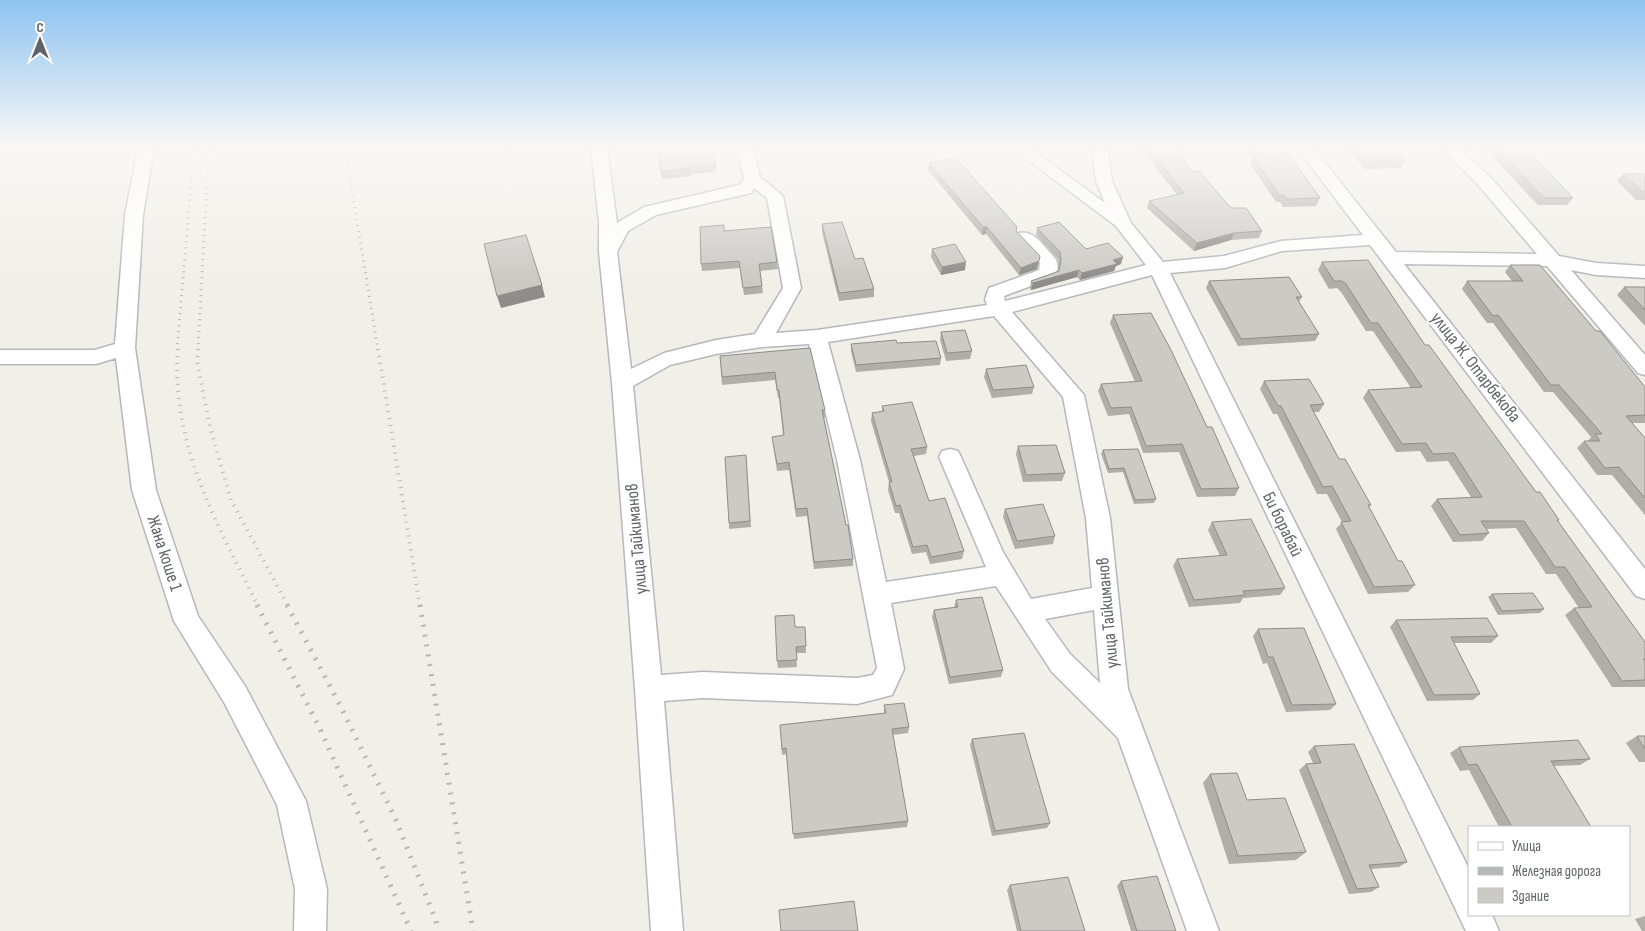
<svg xmlns="http://www.w3.org/2000/svg" width="1645" height="931" font-family="'Sofia Sans Condensed',sans-serif">
  <rect width="100%" height="100%" fill="#f1efe8"/>
  <g fill="none" stroke-linecap="round" stroke-linejoin="round">
    <defs>
      <path id="minor" d="M138 148H154L143 215 135 348 156 490 198 616 245 686 306 801 327 889 326 931H294L295 889 277 805 225 704 174 621 132 490 116 358 96 364H0V350H95L115 344 125 215Z
        M591 148H607L617 223 644 207 739 185 744 179 737 148H753L760 177 783 196 801 288 776 333 817 330 987 305 985 299 989 288 1039 270 1040 263 1016 237 1019 233C1034 229 1045 248 1055 258 1059 264 1058 271 1055 277L1004 296 1005 301 1146 265 1116 226 1012 148H1030L1105 203 1096 181 1091 148H1107L1112 181 1131 223 1163 262 1224 256 1281 241 1363 235 1297 148H1313L1396 252 1537 254 1480 187 1442 148H1459L1492 179 1559 256 1596 263 1645 266V278L1596 275 1571 270 1645 355V375L1638 373 1547 266 1404 264 1645 569V599L1636 596 1370 245 1282 251 1225 268 1170 273 1469 869V915H1492L1499 931H1466L1152 275 1012 312 1084 395 1110 518 1128 689 1219 931H1187L1118 738 1052 672 996 586 891 603 904 669 892 695 857 704 703 698 664 701 683 931H651L635 689 612 383 599 252V222ZM754 188 767 198 783 288 755 334 716 340 664 353 631 369 617 252 628 231 656 215 751 193ZM994 316 1063 397 1086 518 1092 588 1031 599 1003 552 961 457 958 451 950 449 942 451 939 457 986 567 886 582 860 460 828 342ZM809 344 837 460 877 668 873 675 857 678 703 672 661 675 633 386 670 365 716 354 762 347ZM1094 610 1100 683 1070 654 1045 619Z"/>
    </defs>
    <use href="#minor" stroke="#b5b8bc" stroke-width="3"/>
    <use href="#minor" fill="#fff" fill-rule="evenodd"/>
    <path stroke="#b6b7b8" stroke-width="3" stroke-dasharray="1 5" stroke-linecap="butt" d="M345 148 378 350
      M177 350 194 148
      M198 350 209 148"/>
    <path stroke="#b6b7b8" stroke-width="4" stroke-dasharray="1 6" stroke-linecap="butt" d="M178 349C170 442 218 526 258 606
      M198 349 197 361 210 427 231 500 288 606
      M378 349 420 606"/>
    <path stroke="#b6b7b8" stroke-width="5" stroke-dasharray="2 8" stroke-linecap="butt" d="M257 605 320 729 411 931
      M287 605 341 707 396 820 436 921 438 931
      M420 605 473 931"/>
  </g>
  <path fill="#afaea9" d="M657 148H715L716 172 691 174V176L662 179Z
    M1141 148H1174L1194 172 1231 208 1262 231 1259 238 1231 240 1194 251 1147 208 1149 201 1177 195Z
    M1244 148H1284L1320 198 1316 206 1283 207 1280 202H1276L1250 164 1252 160Z
    M1348 148H1395L1405 160 1401 168 1364 169Z
    M1484 148H1526L1573 198 1567 205H1538Z
    M929 163 1016 231 1037 269 1019 275 986 234 982 235 928 170Z
    M1623 174H1645V200H1636L1617 181Z
    M822 224 855 259 874 289V297L839 301 822 232Z
    M1037 228 1121 264 1116 266 1114 271 1080 280 1077 277 1031 290 1030 288 1031 281 1059 271V267L1058 259 1036 235Z
    M724 231 777 262 778 269 760 271 763 293 744 295 740 268 702 271 701 264Z
    M932 249 965 270 941 275 931 257Z
    M1322 262 1425 345 1536 492 1559 520 1558 521 1645 642V687H1612L1565 615 1574 608H1579L1556 574H1546L1516 528 1486 529 1489 533 1482 541 1453 542 1431 506 1437 499 1471 497 1448 461 1427 462 1420 451 1396 452 1363 398 1368 390 1411 388 1373 331H1366L1341 292 1337 288 1329 289 1318 270Z
    M1510 265 1596 331 1645 387V423H1632L1645 438V515L1612 475H1597L1577 448 1584 441H1588L1591 437 1553 392H1544L1493 323H1487L1462 289 1467 281H1512L1505 272Z
    M1209 281 1302 297 1299 302 1319 334 1315 341 1238 346 1206 288Z
    M1624 287H1645V326L1617 295Z
    M1113 315 1207 427 1239 488 1235 496 1197 497 1179 452 1143 453 1129 414 1108 416 1098 391 1101 384 1135 382 1110 323Z
    M941 332 972 351 970 359 946 361 940 340Z
    M897 343 941 358 940 365 856 372 851 351V344Z
    M810 348 825 410V417L824 418 853 559V566L814 569 807 516 796 517 789 470 777 471 772 437 783 435 779 398H778L775 380 722 385 720 356Z
    M986 369 1034 387 1032 394 992 398 984 377Z
    M1264 381 1324 404 1319 412H1314L1339 459 1371 505 1369 507 1398 561 1415 585 1408 592 1368 594 1336 529 1342 522 1327 494H1317L1277 414H1273L1260 389Z
    M882 406 927 447 926 454 914 456 929 501 964 551 962 559 930 564 926 552 912 554 899 513H895L888 490 889 482 871 421 872 413 882 412Z
    M1018 446 1065 473 1062 481 1023 482 1016 454Z
    M1138 449 1156 499 1154 503 1134 504 1123 472 1108 473 1101 454 1103 450Z
    M746 455 751 527 729 529V523Z
    M1005 509 1055 536 1053 544 1015 549 1003 517Z
    M1212 522 1285 588 1280 595 1243 598 1240 603 1189 607 1173 566 1177 559 1220 556 1208 530Z
    M1492 594 1544 609 1540 613 1498 615 1488 597Z
    M956 600 1003 670 1001 677 949 684 932 617 934 610 954 607Z
    M1396 620 1498 636 1491 643H1454L1480 694 1473 700 1427 701 1390 627Z
    M795 627H805L806 653H796L797 667 778 668 777 661Z
    M1258 629 1336 704 1330 710 1286 712 1267 663 1263 664 1253 636Z
    M884 705 909 727 908 733 893 735 908 821 907 827 794 839 787 754 782 755 780 725 884 713Z
    M1637 736H1645V762H1639L1626 743Z
    M972 739 1050 823 1047 828 992 836 970 745Z
    M1314 746 1407 862 1399 867 1371 869 1379 887 1371 892 1349 894 1299 770 1306 764 1313 763 1308 752Z
    M1459 747 1590 759 1580 765 1554 766 1591 827H1499L1469 770 1460 771 1450 753Z
    M1210 774 1247 800 1306 852 1296 860 1229 864 1203 783Z
    M1121 881 1176 931H1131L1117 886Z
    M1010 885 1085 931H1017L1007 890Z
    M1645 916V931H1642L1635 919Z"/>
  <path fill="#8f8d8a" d="M983 227H987L986 234 982 235Z
    M1234 233 1231 240 1194 251 1197 243Z
    M1123 257 1121 264 1116 266 1114 271 1080 280 1082 273 1113 260Z
    M1039 261 1037 269 1019 275 1021 268Z
    M966 262 965 270 941 275 942 267Z
    M1079 270 1077 277 1031 290 1033 283Z
    M542 285 545 297 501 308 497 296Z"/>
  <path fill="#cccac5" stroke="#8f8d8a" d="M657 148H714L716 165 690 166V168L661 172Z
    M1149 148H1174L1194 172 1199 171 1231 208H1246L1262 231 1234 233 1197 243 1149 201 1184 193Z
    M1252 148H1284L1320 198 1287 199 1284 195H1279L1253 156H1258Z
    M1358 148H1395L1405 160 1368 161Z
    M1496 148H1526L1573 198H1544Z
    M955 157 1017 227 1016 231 1040 256 1039 261 1021 268 987 227H983L929 163Z
    M1623 174H1645V192H1643Z
    M842 222 855 259 863 258 874 289 839 293 822 224Z
    M1059 222 1086 249 1108 243 1123 257 1113 260 1117 264 1082 273 1079 270 1033 283 1031 281 1059 271 1061 260 1060 252 1037 228Z
    M724 225V231L771 227 777 262 759 264 762 286 743 288 739 261 701 264 700 227Z
    M526 235 542 285 497 296 484 244Z
    M955 244 966 262 942 267 932 249Z
    M1368 260 1425 345H1429L1536 492H1540L1559 520H1557L1645 642V659H1643L1645 661V680L1622 681 1574 608 1592 607 1565 567H1555L1524 521H1481L1489 533 1460 535 1437 499 1482 497 1454 453 1433 454 1426 443 1402 444 1368 390 1422 387 1378 323H1371L1346 284 1342 281H1334L1322 262Z
    M1510 265H1540L1596 331H1600L1645 387V415L1626 416 1645 438V498L1619 467 1605 468 1584 441H1600L1595 434H1602L1559 385H1551L1498 315 1493 316 1467 281H1523Z
    M1289 277 1302 297H1296L1319 334 1241 339 1209 281Z
    M1624 287H1645V310Z
    M1151 313 1171 350 1207 427H1212L1239 488 1201 489 1182 444 1146 446 1131 407 1111 408 1101 384 1142 381 1113 315Z
    M965 330 972 351 947 353 941 332Z
    M896 340 897 343 936 341 941 358 856 365 851 344Z
    M810 348 825 410H822L846 525H848L853 559 814 562 807 508 796 509 789 462 777 464 772 437 784 435 779 390H777L775 372 722 377 720 356Z
    M1026 365 1034 387 993 390 986 369Z
    M1309 379 1324 404 1310 405 1339 459H1345L1371 505H1368L1398 561H1402L1415 585 1374 587 1341 522 1351 521 1332 486 1323 487 1281 406H1278L1264 381Z
    M912 402 927 447 911 449 929 501 945 498 964 551 931 557 927 545 913 547 900 505 896 506 889 482H892L872 413 884 411 882 406Z
    M1056 445 1065 473 1026 475 1018 446Z
    M1138 449 1156 499 1135 500 1124 468 1109 469 1103 450Z
    M746 455 750 521 729 523 725 457Z
    M1043 504 1055 536 1017 541 1005 509Z
    M1251 519 1285 588 1243 591 1245 595 1194 600 1177 559 1227 555 1212 522Z
    M1533 593 1544 609 1502 611 1492 594Z
    M982 597 1003 670 950 677 934 610 958 607 956 600Z
    M794 615 795 627H805L806 646 796 647 797 660 777 661 775 616Z
    M1487 618 1498 636 1451 637 1480 694 1434 695 1396 620Z
    M1304 628 1336 704 1292 705 1273 657H1268L1258 629Z
    M904 703 909 727 892 729 908 821 793 834 786 748 782 749 780 725 886 713 884 705Z
    M1024 733 1050 823 995 831 972 739Z
    M1637 736H1645V749Z
    M1578 740 1590 759 1551 761 1591 827H1512L1477 764 1468 765 1459 747Z
    M1354 744 1407 862 1369 865 1379 887 1357 889 1306 764 1321 763 1314 746Z
    M1237 773 1247 800 1285 798 1306 852 1238 856 1210 774Z
    M1157 876 1176 931H1137L1121 881Z
    M1068 877 1085 931H1021L1010 885Z
    M854 901 858 931H781L779 910Z"/>
  <linearGradient id="sky" x2="0" y2="1"><stop stop-color="#8fc3f1"/><stop offset="0.53" stop-color="#f9f8f5"/><stop offset="1" stop-color="#f9f8f5" stop-opacity="0"/></linearGradient>
  <rect width="1645" height="278" fill="url(#sky)"/>
  <g text-anchor="middle" stroke-width="4" stroke-linejoin="round" paint-order="stroke">
    <g font-size="18" fill="#5f6368" stroke="#fff">
      <text transform="translate(1476 367) rotate(52)" y="6">улица Ж. Отарбекова</text>
      <text transform="translate(1283 524) rotate(64)" y="6">Би борабай</text>
      <text transform="translate(636 539) rotate(-95)" y="6">улица Тайкиманов</text>
      <text transform="translate(165 553) rotate(72)" y="6">Жана коше 1</text>
      <text transform="translate(1107 613) rotate(-95)" y="6">улица Тайкиманов</text>
    </g>
  </g>
  <rect x="1468" y="826" width="162" height="90" fill="#ffffff" stroke="#bfc1c3"/>
  <rect x="1478" y="842" width="25" height="8" fill="#ffffff" stroke="#bfc1c3"/>
  <text x="1512" y="851" font-size="15" fill="#5f6368">Улица</text>
  <rect x="1478" y="867" width="25" height="8" fill="#b6b7b8" stroke="#bfc1c3"/>
  <text x="1512" y="876" font-size="15" fill="#5f6368">Железная дорога</text>
  <rect x="1478" y="888" width="25" height="15" fill="#cccac5" stroke="#bfc1c3"/>
  <text x="1512" y="901" font-size="15" fill="#5f6368">Здание</text>
  <g transform="translate(40 40)" stroke="#ffffff" stroke-width="4" paint-order="stroke">
  <path d="M0-4L9 19L0 12L-9 19Z" fill="#5f6368"/>
  <text y="-8" font-size="14" font-weight="bold" text-anchor="middle" fill="#5f6368">С</text>
  </g>
</svg>
